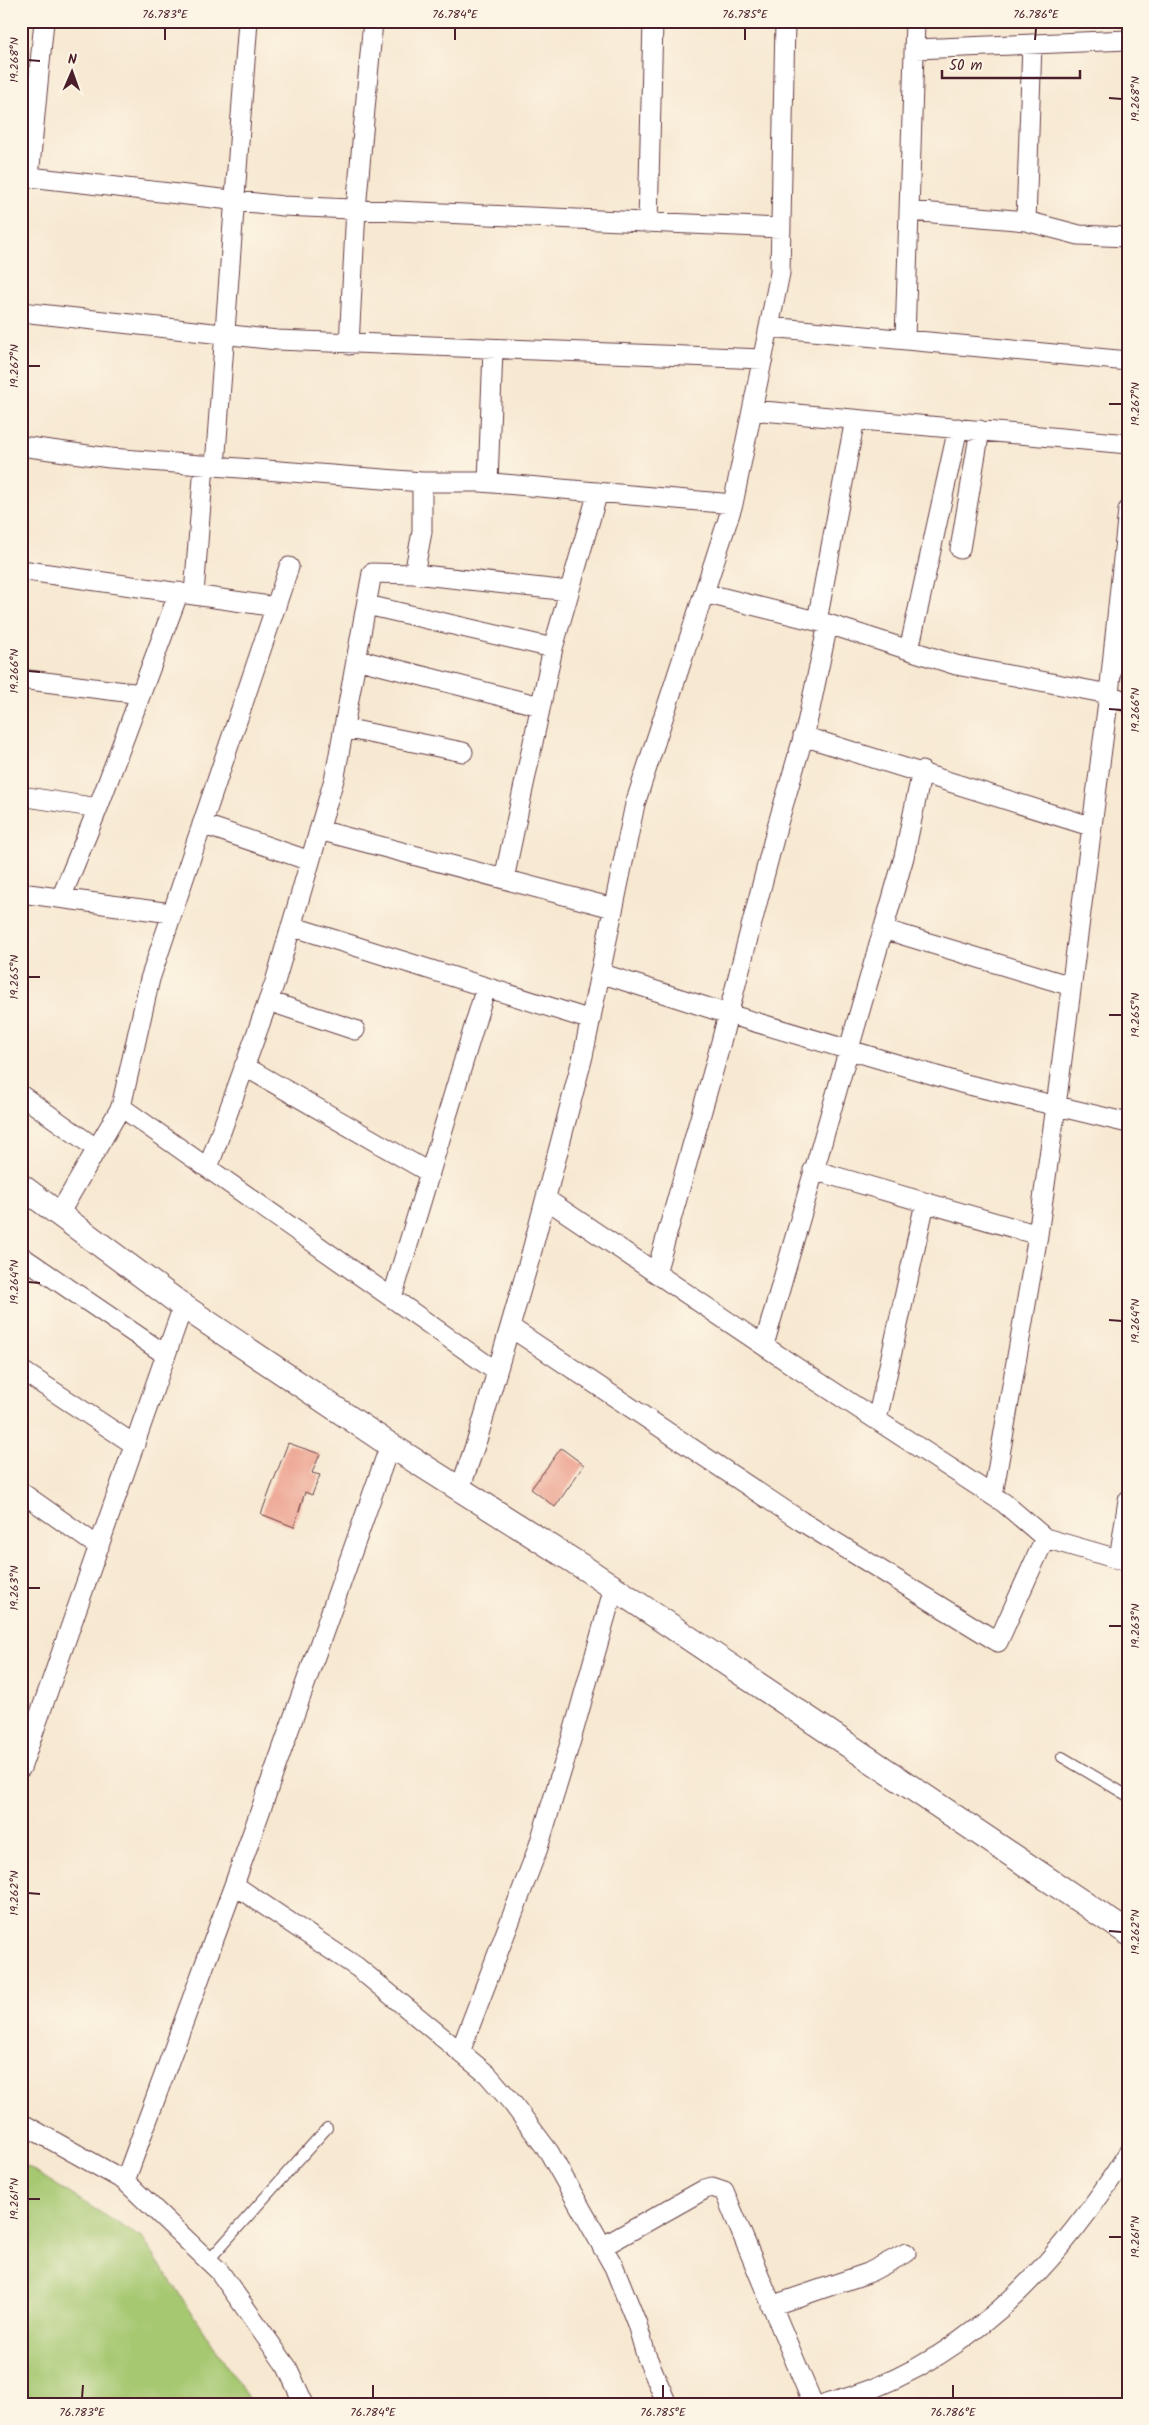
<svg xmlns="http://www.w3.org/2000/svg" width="1149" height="2425" font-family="Kalam,sans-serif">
  <rect width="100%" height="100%" fill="#fcf5e5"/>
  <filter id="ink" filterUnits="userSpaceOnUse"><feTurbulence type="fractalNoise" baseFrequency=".02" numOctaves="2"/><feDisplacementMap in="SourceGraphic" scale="10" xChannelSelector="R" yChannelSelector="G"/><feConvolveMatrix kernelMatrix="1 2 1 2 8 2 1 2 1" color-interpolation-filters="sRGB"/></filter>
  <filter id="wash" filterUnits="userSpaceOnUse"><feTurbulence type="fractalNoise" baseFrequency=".0096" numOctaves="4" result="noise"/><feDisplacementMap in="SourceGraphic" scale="20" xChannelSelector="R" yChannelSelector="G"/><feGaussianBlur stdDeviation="1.12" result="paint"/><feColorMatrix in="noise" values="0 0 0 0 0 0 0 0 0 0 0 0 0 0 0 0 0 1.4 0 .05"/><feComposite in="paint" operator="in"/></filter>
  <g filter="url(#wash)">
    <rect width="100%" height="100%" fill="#f7e8d1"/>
    <path fill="#a6c871" stroke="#78744e" d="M21 2163 143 2239 252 2404H21Z"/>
    <g id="blocks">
      <path fill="#ec9e8b" d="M288 1443 320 1454 312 1473 320 1475 312 1495 305 1492 294 1527 261 1514Z
        M561 1448 584 1465 555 1507 531 1489Z"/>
    </g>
  </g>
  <g filter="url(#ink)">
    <use href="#blocks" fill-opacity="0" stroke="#643d44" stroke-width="1"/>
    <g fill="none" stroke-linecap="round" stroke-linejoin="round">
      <defs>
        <path id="service" d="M1062 1757 1128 1796
          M208 2261 327 2128"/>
        <path id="minor" d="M916 49 1128 40
          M21 176 283 206 781 228
          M29 177 44 21
          M910 211 1026 221 1079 235 1128 237
          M1026 221 1032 44
          M648 223 653 21
          M21 312 277 340 763 359
          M770 327 1128 361
          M905 339 915 21
          M349 345 356 209 373 21
          M752 410 1128 444
          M21 446 110 458 422 482H481L733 504
          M215 466 248 21
          M488 482 493 349
          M960 549 980 430
          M21 570 276 607
          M414 574 569 591
          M704 593 828 624 956 665 1109 694 1128 703
          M194 594 204 465
          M367 605 553 648
          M817 621 855 419
          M909 650 958 428
          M356 659 540 706
          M21 679 141 694
          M344 728 463 752
          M803 736 1090 826
          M21 796 98 808
          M202 824 310 861
          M319 830 613 908
          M504 879 553 648 598 492
          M21 893 171 913
          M61 898 98 808 179 592
          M291 926 591 1020
          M883 929 1071 986
          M600 973 728 1014 961 1083 1128 1123
          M268 1001 355 1030
          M244 1066 430 1173
          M21 1095 97 1149
          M121 1107 497 1372
          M208 1168 275 982 335 776 372 573 414 574 422 532V482
          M813 1170 1038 1235
          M546 1199 800 1370 1004 1503 1045 1538 1128 1562
          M59 1214 121 1107 150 979 289 567
          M21 1256 166 1355
          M656 1273 716 1061 778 823 806 728 828 624
          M392 1298 486 987
          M510 1327 801 1521 998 1642 1045 1538
          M764 1345 904 857 922 771
          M21 1370 135 1445
          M877 1420 925 1203
          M460 1489 478 1437 530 1258 583 1056 635 804 733 504 780 273 785 21
          M21 1492 99 1547
          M993 1495 1038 1235 1056 1106 1109 694 1128 510
          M1119 1559 1128 1500
          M21 1768 183 1306
          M234 1885 357 1967 488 2075 513 2104 549 2152 614 2267 637 2324 646 2355 667 2404
          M460 2052 538 1848 571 1740 614 1587
          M21 2123 125 2181 219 2271 287 2367 304 2404
          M125 2181 234 1885 390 1445
          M602 2247 705 2189 712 2187 724 2191 813 2404
          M771 2306 868 2273 906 2253
          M826 2404C962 2368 1055 2269 1128 2153"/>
        <path id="tertiary" d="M21 1186 183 1306 390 1445 586 1569 1128 1933"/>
      </defs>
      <use href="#service" stroke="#643d44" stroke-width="12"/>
      <use href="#minor" stroke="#643d44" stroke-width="21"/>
      <use href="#tertiary" stroke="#643d44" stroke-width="26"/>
      <use href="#service" stroke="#fff" stroke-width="10"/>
      <use href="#minor" stroke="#fff" stroke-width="19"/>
      <use href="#tertiary" stroke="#fff" stroke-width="24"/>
    </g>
  </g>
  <path fill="none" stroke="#4a1f2b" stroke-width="2" d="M165 40V28M455 40V28M745 40V28M1035 40 1036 28M28 60 40 61M1109 98 1122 99M28 366H40M1109 404H1122M28 671 40 672M1109 709 1122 710M28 977H40M1109 1015H1122M28 1282 40 1283M1109 1320 1122 1321M28 1588H40M1109 1626H1122M28 1893 40 1894M1109 1931 1122 1932M28 2199H40M1109 2237H1122M82 2398 83 2385M373 2398V2385M663 2398V2385M953 2398V2385"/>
  <rect width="1149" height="2425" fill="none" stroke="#fcf5e5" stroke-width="55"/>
  <g transform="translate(72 72) rotate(2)" stroke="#fcf5e5" stroke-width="4" paint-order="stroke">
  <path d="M0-4L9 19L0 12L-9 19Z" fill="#4a1f2b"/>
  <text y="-8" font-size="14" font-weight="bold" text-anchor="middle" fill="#4a1f2b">N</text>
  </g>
  <path d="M942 70v8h138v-8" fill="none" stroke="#4a1f2b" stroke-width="2.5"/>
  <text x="949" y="70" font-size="15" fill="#4a1f2b" stroke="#fcf5e5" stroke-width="4" paint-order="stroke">50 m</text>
  <rect x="28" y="28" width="1094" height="2370" fill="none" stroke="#4a1f2b" stroke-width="2"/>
  <g font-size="12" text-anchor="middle" fill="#4a1f2b">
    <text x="165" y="18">76.783°E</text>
    <text x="455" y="18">76.784°E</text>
    <text x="745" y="18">76.785°E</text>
    <text x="1036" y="18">76.786°E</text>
    <text transform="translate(14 60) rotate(-90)" y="4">19.268°N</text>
    <text transform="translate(1135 99) rotate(-90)" y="4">19.268°N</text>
    <text transform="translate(14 366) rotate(-90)" y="4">19.267°N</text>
    <text transform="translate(1135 404) rotate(-90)" y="4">19.267°N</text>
    <text transform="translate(14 671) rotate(-90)" y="4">19.266°N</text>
    <text transform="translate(1135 710) rotate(-90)" y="4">19.266°N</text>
    <text transform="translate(14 977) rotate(-90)" y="4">19.265°N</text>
    <text transform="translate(1135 1015) rotate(-90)" y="4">19.265°N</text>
    <text transform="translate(14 1282) rotate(-90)" y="4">19.264°N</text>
    <text transform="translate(1135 1321) rotate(-90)" y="4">19.264°N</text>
    <text transform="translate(14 1588) rotate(-90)" y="4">19.263°N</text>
    <text transform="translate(1135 1626) rotate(-90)" y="4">19.263°N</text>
    <text transform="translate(14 1893) rotate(-90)" y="4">19.262°N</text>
    <text transform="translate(1135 1932) rotate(-90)" y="4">19.262°N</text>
    <text transform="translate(14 2199) rotate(-90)" y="4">19.261°N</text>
    <text transform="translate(1135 2237) rotate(-90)" y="4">19.261°N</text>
    <text x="82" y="2416">76.783°E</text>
    <text x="373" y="2416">76.784°E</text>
    <text x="663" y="2416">76.785°E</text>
    <text x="953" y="2416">76.786°E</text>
  </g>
</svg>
